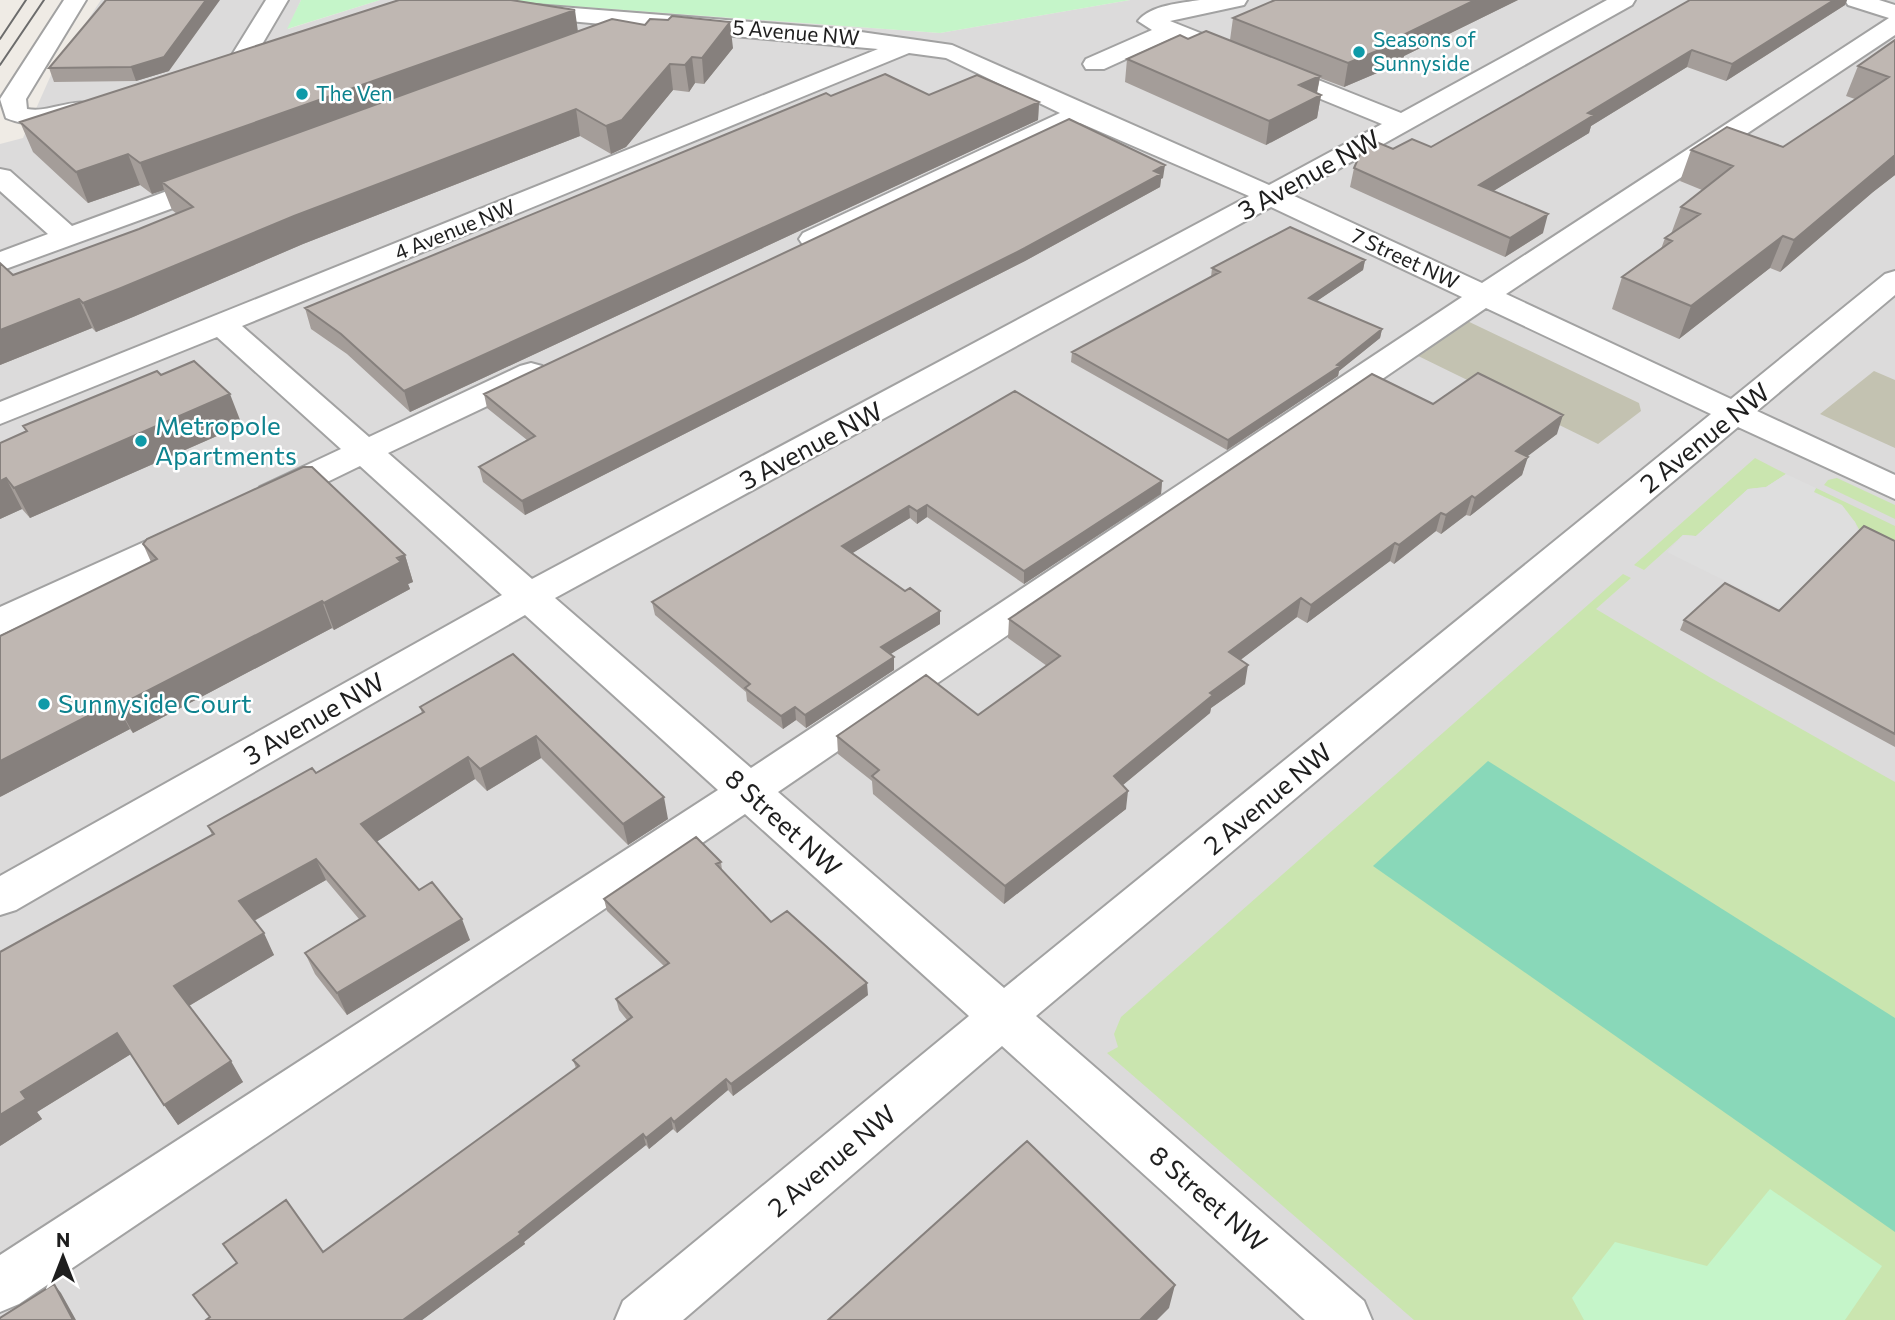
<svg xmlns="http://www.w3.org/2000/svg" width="1895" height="1320" font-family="Commissioner,sans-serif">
  <rect width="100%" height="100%" fill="#efebe5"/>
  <path fill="#dcdbdb" d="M101 0H301L288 29 380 0H488L940 33 1130 0H1895V1320H0V144L23 138 51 75Z"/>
  <path fill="#c3c2b1" d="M1461 318 1639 403 1641 411 1598 444 1410 352Z
    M1874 371 1895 380V448L1820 414Z"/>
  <path fill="#cae5af" d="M1755 458 1786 474 1766 487 1748 489 1696 536 1683 535 1644 570 1634 565Z
    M1837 478 1895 505V519L1824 485 1828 480Z
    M1816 488 1895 526V550L1861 533 1855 522 1813 492Z
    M1623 574 1631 578 1596 609 1711 678 1895 782V1320H1414L1107 1053 1118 1047 1114 1034 1121 1017Z"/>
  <path fill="#c5f5c9" d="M301 0H380L287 29Z
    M488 0H1130L940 33Z
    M1770 1189 1882 1266 1845 1320H1584L1572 1298 1615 1242 1707 1266Z"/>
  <path fill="#89d8b9" d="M1488 761 1895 1018V1232L1373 866Z"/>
  <path fill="#dedede" d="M1786 474 1816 488 1814 492 1842 505 1855 522 1859 535 1784 610 1667 552 1683 535 1696 536 1748 489 1766 487Z"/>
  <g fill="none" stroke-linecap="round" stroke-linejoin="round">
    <defs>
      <path id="minor" d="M64 0H86L26 99 27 109C50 113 71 98 92 104L96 109 92 114C62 124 36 130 6 118L0 99Z
        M266 0H288L251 63H233L230 58Z
        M1200 0H1247L1244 5 1170 21 1401 113 1607 0H1635L1632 5 1292 195 1482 283 1889 18 1848 5 1845 0H1879L1895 5V35L1506 294 1731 399 1885 274 1895 271V295L1757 411 1895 475V499L1738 427 1036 1016 1364 1301 1372 1320H1305L1002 1046 683 1320H615L623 1301 969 1016 745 814 19 1304 0 1312V1255L718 790 525 615 16 910 0 915V876L502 595 360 466 284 503 272 506 260 503 255 495 260 487 341 449 217 337 0 424V402L878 49 514 16 510 11 514 6 522 4 840 29 952 45 1269 185 1382 124 1172 38 1104 69H1086L1083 64 1086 59 1152 30 1138 21C1150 5 1182 3 1200 0ZM909 53 946 58 1060 113 803 233 799 239 803 245 813 248 823 245 1080 123 1249 196 532 579 388 453 542 380 547 373 542 366 531 363 520 366 369 437 242 326ZM1271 207 1462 297 751 768 555 598ZM1486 308 1711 414 1004 988 778 792Z
        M0 169 10 171 72 226 208 176H228L232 182 228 188 0 271V252L48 234 0 191Z
        M195 519 208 523 213 531 208 539 0 635V607Z"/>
    </defs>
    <use href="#minor" stroke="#a2a2a2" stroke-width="4"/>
    <use href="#minor" fill="#fff" fill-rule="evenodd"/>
    <path stroke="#6c6c6c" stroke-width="2" d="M0 39 26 0
      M0 65 44 0"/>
  </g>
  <path fill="#a49d99" d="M106 0 169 71 136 81 54 82 49 68Z
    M1518 0 1404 56 1403 62 1344 87 1320 78 1317 93 1321 95 1317 118 1266 145 1125 82 1127 59 1188 39 1230 40 1233 18Z
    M1690 0H1847L1845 5 1726 81 1687 67 1591 126 1589 133 1493 191 1543 233 1505 257 1350 187 1354 168 1393 149 1431 147Z
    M578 32 733 48 704 84 695 83 689 92 673 90 626 147 611 154 580 136 303 244 133 317 96 332 92 328 0 365V263L13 275 139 229 177 214 172 210 164 190 152 194 140 185 88 203 33 152 20 122Z
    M1895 40V175L1873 192 1780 272 1770 268 1679 339 1612 309 1622 277 1661 249 1665 238 1671 234 1681 207 1702 190 1680 181 1691 150 1783 147 1855 99 1846 96 1858 66Z
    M929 95 1039 102 1038 120 410 412 347 354 311 329 305 308 831 96Z
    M1163 178 1161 179 1160 187 1025 261 525 515 483 482 479 467 527 440 487 408 484 394Z
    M1365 260 1363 270 1317 301 1382 329 1380 338 1339 371 1338 376 1227 450 1071 362 1072 352 1211 277 1212 268Z
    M161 375 242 425 30 518 22 509 0 519V443L26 432 23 426Z
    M1015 391 1162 481 1161 494 1024 584 927 517 917 524 910 518 852 553 940 624 890 654 894 657V670L806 728 796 720 783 729 747 701 746 692 655 615 652 602Z
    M1433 404 1557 434 1527 456 1522 475 1470 516 1466 515 1441 534 1436 531 1394 564 1390 561 1307 623 1297 617 1240 660 1245 684 1211 708 1210 713 1123 785 1126 809 1004 904 873 794 872 781 838 754 837 736 978 715 1047 666 1008 638 1009 619Z
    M1895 541V747L1680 630 1684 620 1779 611Z
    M143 544 405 555 413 582 408 584 410 589 334 630 332 628 133 733 130 729 0 797 151 562Z
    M513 654 668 819 628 845 541 758 487 791 475 779 376 842 419 890 470 940 347 1015 315 974 305 953 359 919 326 880 254 921 274 955 189 1006 243 1082 178 1125 131 1054 37 1112 42 1119 0 1146 212 835 208 826 316 773 422 713 420 707Z
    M721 862 722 870 771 922 868 995 733 1096 728 1090 677 1133 673 1129 649 1149 646 1145 524 1242 525 1244 422 1320H206L210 1317 236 1263 323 1252 576 1068 573 1060 627 1020 619 1010 616 999 664 966 607 911 604 899Z"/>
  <path fill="#86807d" d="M206 0H220L169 71 136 81 131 67Z
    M1475 0H1518L1404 56 1403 62 1344 87 1348 63 1403 35Z
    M1834 0H1847L1845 5 1726 81 1732 64Z
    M575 10 579 39 162 182 164 190 152 194 140 163Z
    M730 22 733 48 704 84 702 58Z
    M1692 50 1687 67 1591 126 1589 133 1474 203 1479 185 1588 113Z
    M692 57 695 83 689 92 685 65Z
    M670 64 673 90 626 147 611 154 606 126Z
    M1320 76 1316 97 1321 95 1317 118 1266 145 1269 121 1299 85Z
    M1039 102 1038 120 410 412 404 391Z
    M576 109 580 136 303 244 133 317 96 332 83 303 294 216Z
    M128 154 140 185 88 203 76 172Z
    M1895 155V175L1873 192 1780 272 1794 240Z
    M1165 165 1163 178 1161 179 1160 187 1025 261 525 515 522 501Z
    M1548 214 1543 233 1505 257 1510 238Z
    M1783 236 1770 268 1679 339 1691 306Z
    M1365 260 1363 270 1308 307 1309 298Z
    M79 299 92 328 0 365V330Z
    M1382 329 1380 338 1339 371 1338 376 1227 450 1228 440 1337 365Z
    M230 394 242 425 30 518 14 488Z
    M1563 415 1557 434 1511 469 1516 451Z
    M1528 457 1522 475 1470 516 1475 498Z
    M6 478 22 509 0 519V481Z
    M1162 481 1161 494 1024 584V571Z
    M1472 496 1466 515 1441 534 1446 515Z
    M927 505V517L917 524V511Z
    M909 506 910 518 843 559 842 546Z
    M1441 513 1436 531 1394 564 1399 545Z
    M1395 543 1390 561 1307 623 1311 605Z
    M405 555 413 582 408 584 410 589 334 630 324 603Z
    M1301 598 1297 617 1226 671 1229 652Z
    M322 601 332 628 133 733 118 706Z
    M940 611V624L881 660V647Z
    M894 657V670L806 728 805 715Z
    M1248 665 1245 684 1211 708 1210 713 1112 794 1114 776 1210 693Z
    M115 702 130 729 0 797V761Z
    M795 707 796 720 783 729 781 716Z
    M536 736 541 758 487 791 480 769Z
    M468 757 475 779 370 846 361 824Z
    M1128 791 1126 809 1004 904 1005 886Z
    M664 797 668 819 628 845 623 824Z
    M316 859 326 880 250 923 239 901Z
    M462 919 470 940 347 1015 337 993Z
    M264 933 274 955 187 1007 174 986Z
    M867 983 868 995 733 1096 731 1084Z
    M117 1033 131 1054 37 1112 42 1119 0 1146V1115L21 1092Z
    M231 1061 243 1082 178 1125 164 1105Z
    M726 1079 728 1090 677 1133 674 1122Z
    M671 1118 673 1129 649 1149 646 1138Z
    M643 1134 646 1145 524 1242 525 1244 422 1320H403L519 1232Z
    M54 1284 61 1293 76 1320H73Z
    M1175 1285 1169 1308 1157 1320H1140Z"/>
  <path fill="#bfb7b2" stroke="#86807d" stroke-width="2" d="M106 0H206L164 57 131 67 49 68Z
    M399 0H511L575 10 140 163 128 154 76 172 20 122Z
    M1275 0H1475L1403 35 1408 38 1348 63 1233 18Z
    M1690 0H1834L1732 64 1692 50 1588 113 1594 115 1479 185 1548 214 1510 238 1354 168 1366 141 1369 139 1393 149 1412 139 1431 147Z
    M672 16 730 22 702 58 692 57 685 65 670 64 622 120 606 126 576 109 294 216 121 288 83 303 79 299 0 330V263L13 275 139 229 193 207 162 182 612 19 645 25 650 19 668 20Z
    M1206 31 1320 76 1299 85 1321 95 1269 121 1127 59 1180 35 1188 39Z
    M1895 40V155L1794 240 1783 236 1691 306 1622 277 1672 241 1665 238 1700 214 1681 207 1733 166 1691 150 1727 127 1783 147 1889 77 1858 66Z
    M885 74 929 95 977 75 1039 102 404 391 341 334 305 308 826 93 831 96Z
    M1069 119 1165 165 1154 171 1161 174 1025 248 522 501 479 467 535 436 484 394Z
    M1290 227 1365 260 1309 298 1382 329 1337 365 1340 366 1228 440 1072 352 1220 272 1212 268Z
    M194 361 230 394 14 488 6 478 0 481V443L27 431 23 426 157 371 161 375Z
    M1478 373 1563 415 1516 451 1528 457 1475 498 1472 496 1446 515 1441 513 1399 545 1395 543 1311 605 1301 598 1229 652 1248 665 1210 693 1213 695 1114 776 1128 791 1005 886 872 776 879 770 837 736 926 675 978 715 1060 656 1009 619 1372 374 1433 404Z
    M1015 391 1162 481 1024 571 927 505 917 511 909 506 842 546 905 591 910 588 940 611 881 647 894 657 805 715 795 707 781 716 745 688 750 684 652 602Z
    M303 467H312L405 555 397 558 401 562 324 603 322 601 118 706 115 702 0 761V636L157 559 143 544 147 539Z
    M1864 526 1895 541V734L1684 620 1725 583 1779 611Z
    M513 654 664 797 623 824 536 736 480 769 468 757 361 824 419 890 432 882 462 919 337 993 305 953 365 916 316 859 239 901 264 933 174 986 231 1061 164 1105 117 1033 21 1092 26 1099 0 1115V952L214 834 208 826 312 768 316 773 424 712 420 707Z
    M696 837 721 862 716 864 771 922 787 911 867 983 731 1084 726 1079 674 1122 671 1118 646 1138 643 1134 519 1232 521 1234 403 1320H206L210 1317 193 1295 237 1263 223 1244 286 1200 323 1252 579 1066 573 1060 632 1017 616 999 669 963 604 899Z
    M1027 1141 1175 1285 1140 1320H828Z
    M54 1284 73 1320H0V1318Z"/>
  <g fill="#0f9aa8" stroke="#fff" stroke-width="2.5">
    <circle cx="1359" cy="52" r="7"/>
    <circle cx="302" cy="94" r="7"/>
    <circle cx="141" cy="441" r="7"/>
    <circle cx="44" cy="704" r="7"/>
  </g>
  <g text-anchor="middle" stroke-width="5" stroke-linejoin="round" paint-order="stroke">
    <g font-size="21" fill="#1e1e1e" stroke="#fff">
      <text transform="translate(796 33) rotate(5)" y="7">5 Avenue NW</text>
      <text transform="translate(455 230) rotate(-22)" y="7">4 Avenue NW</text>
      <text transform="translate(1405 259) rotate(25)" y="7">7 Street NW</text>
    </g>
    <g font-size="21" fill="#0d838f" stroke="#fff" text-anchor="start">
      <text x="1373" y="47">Seasons of<tspan x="1373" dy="24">Sunnyside</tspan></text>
      <text x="316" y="101">The Ven</text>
    </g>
    <g font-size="26" fill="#1e1e1e" stroke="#fff">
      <text transform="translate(1309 175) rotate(-29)" y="9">3 Avenue NW</text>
      <text transform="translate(1705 438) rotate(-39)" y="9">2 Avenue NW</text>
      <text transform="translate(811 446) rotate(-28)" y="9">3 Avenue NW</text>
      <text transform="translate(314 719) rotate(-30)" y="9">3 Avenue NW</text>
      <text transform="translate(1268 799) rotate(-40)" y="9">2 Avenue NW</text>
      <text transform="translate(783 823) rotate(42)" y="9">8 Street NW</text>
      <text transform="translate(832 1161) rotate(-40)" y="9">2 Avenue NW</text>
      <text transform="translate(1208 1199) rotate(41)" y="9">8 Street NW</text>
    </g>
    <g font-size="26" fill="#0d838f" stroke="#fff" text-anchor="start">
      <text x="155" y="435">Metropole<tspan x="155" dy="30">Apartments</tspan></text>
      <text x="58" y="713">Sunnyside Court</text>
    </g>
  </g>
  <g transform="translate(63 1257)" stroke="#ffffff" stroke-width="5" paint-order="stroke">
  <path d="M0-5L12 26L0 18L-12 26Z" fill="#1e1e1e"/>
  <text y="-10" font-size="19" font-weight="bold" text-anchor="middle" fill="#1e1e1e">N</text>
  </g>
</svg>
